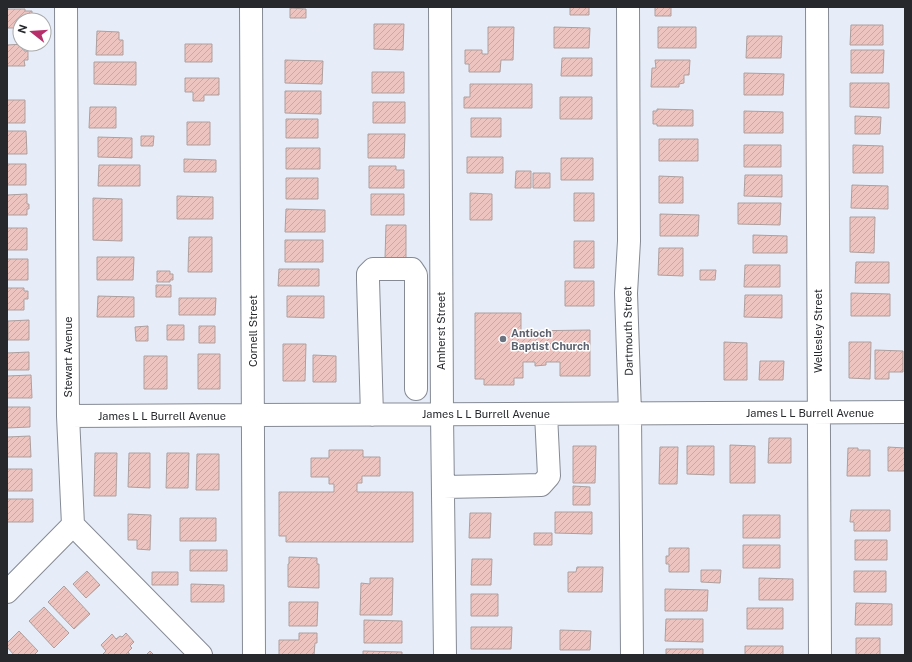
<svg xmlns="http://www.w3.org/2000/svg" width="912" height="662" font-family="'Public Sans',sans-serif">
  <defs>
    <pattern id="building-hatch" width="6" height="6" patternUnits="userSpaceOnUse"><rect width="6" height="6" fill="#edc4bf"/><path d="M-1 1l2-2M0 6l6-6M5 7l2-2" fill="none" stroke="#cba8a4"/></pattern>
  </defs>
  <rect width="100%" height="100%" fill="#e7edf8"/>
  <path fill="url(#building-hatch)" stroke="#ad9f9e" d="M570 7H589V15H570Z
    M655 7H671V16H655Z
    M290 8 306 9V18H290Z
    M7 9H25V11H32V20H20V28H7Z
    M374 24H404L403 50 374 49Z
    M851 25H883V45H850Z
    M488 27H514L513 60H501L500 72H469V64H465V50H482V54H488Z
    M554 27 590 28 589 48H554Z
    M658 27H696V48H658Z
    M97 31 119 32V40H123V55H96Z
    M747 36H782L781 58H746Z
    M24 44V51H28V60H24L25 66H7V45Z
    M185 44H212V62H185Z
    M851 50H884L883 73H851Z
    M562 58H592V76H561Z
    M285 60 323 61 322 84 285 83Z
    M655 60H690L689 75H684V83L679 84V87H651L652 68H656Z
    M94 62H136V85L94 84Z
    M372 72H404V93H372Z
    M744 73 784 74 783 95H744Z
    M185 78H219V95H204V101H193V92H185Z
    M850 83H889V108L850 107Z
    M470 84H532V108H464V97H470Z
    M285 91H321V114L285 113Z
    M560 97H592V119H560Z
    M7 100H25V123H7Z
    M373 102H405V123H373Z
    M90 107H116V128H89Z
    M657 109 693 110V126H657V124H653V111H657Z
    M744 111 783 112V133H744Z
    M855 116 881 117 880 134H855Z
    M471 118H501V137H471Z
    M286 119H318V138H286Z
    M187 122H210V145H187Z
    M7 131H26L27 154H7Z
    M368 134H405L404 158H368Z
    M141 136H154L153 146H141Z
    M98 137 132 138V158L98 157Z
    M659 139H698V161H659Z
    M744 145H781V167H744Z
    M853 145 883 146V173H853Z
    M286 148H320V169H286Z
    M467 157H503V173H467Z
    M561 158H593V180H561Z
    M184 159 216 160V172H184Z
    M7 164H26V185H7Z
    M99 165H140V186H98Z
    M369 166H396V170H404V188H369Z
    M516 171H531V188H515Z
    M533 173H550V188H533Z
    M745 175H782V197L744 196Z
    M659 176 683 177V203H659Z
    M286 178H318V199H286Z
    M852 185 888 186V209L851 208Z
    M470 193 492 194V220H470Z
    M574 193H594V221H574Z
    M27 194V204H29V209H27V215H7V195Z
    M371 194H404V215H371Z
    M177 196 213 197V219H177Z
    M93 198 122 199V241L93 240Z
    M738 203H781L780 225 738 224Z
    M286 209 325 210V232H285Z
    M660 214 699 215 698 236H660Z
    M850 217H875L874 253 850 252Z
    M386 225H406V258H385Z
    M7 228H27V250H7Z
    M753 235 787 236V253H753Z
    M189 237H212V272H188Z
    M285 240H323V262H285Z
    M574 241H594V268H574Z
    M659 248H683V276L658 275Z
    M97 257H134L133 280H97Z
    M7 259H28V280H7Z
    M856 262H889V283H855Z
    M745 265H780V287H744Z
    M279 269H319V286H278Z
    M700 270H716L715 280H700Z
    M157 271H170V274H173V280H170V282H157Z
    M565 281H594V306H565Z
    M156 285H171V297H156Z
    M7 288H24V291H28V299H24V310H7Z
    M851 293 890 294V316H851Z
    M745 295H782V318L744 317Z
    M98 296 134 297V317H97Z
    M287 296H324V318L287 317Z
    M179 298H216L215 315H179Z
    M475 313H521V331L590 330V376H560V362H546V365L535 366V362H523V378H514V385H484V379H475Z
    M29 320V340H8V321Z
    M167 325H184V340H167Z
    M148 326V341H136L135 327Z
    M199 326H215V343H199Z
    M724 342 747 343V380H724Z
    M849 342H871L870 379 849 378Z
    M283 344H306L305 381H283Z
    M875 350 903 351V372H889V379H875Z
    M29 352V370H7V353Z
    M198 354H220V389H198Z
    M313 355 336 356V382H313Z
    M144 356H167V389H144Z
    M760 361H784L783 380H759Z
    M31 375 32 398H7V376Z
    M7 407H30V427L7 428Z
    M30 436 31 457H7V437Z
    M769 438H791V463H768Z
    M730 445 755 446V483H730Z
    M573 446H596L595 483H573Z
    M687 446H714V475L687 474Z
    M660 447H678L677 484H659Z
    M888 447 905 448V471H888Z
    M848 448H858V450H870V476H847Z
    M329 450H363V457H380V476H362V483H357V492H413V542H286V536H279V492H334V484H329V477H311V458H329Z
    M95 453H117L116 496H94Z
    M129 453H150V488L128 487Z
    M167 453H189L188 488H166Z
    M197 454H219V490H196Z
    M7 469H32V491H7Z
    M573 486 590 487V505H573Z
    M7 499H33V522H7Z
    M851 510H890V531H854V522H850Z
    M555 512H592V534L555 533Z
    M470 513H491L490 538H469Z
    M128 514 151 515 150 550 137 549V540H128Z
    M743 515H780V538H743Z
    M180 518H216V541H180Z
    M534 533H552V545H534Z
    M855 540H887V560H855Z
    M743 545H780V568H743Z
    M669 548H689V572H669V564H666V556H669Z
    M190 550H227V571H190Z
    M289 557 317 558V564H319V588L288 587V564H289Z
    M472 559H492L491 585H471Z
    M577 567H603L602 592H568V572H576Z
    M701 570H721L720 583 701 582Z
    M87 571 100 585 86 598 73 584Z
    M854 571H886V592H854Z
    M152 572H178V585H152Z
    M370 578H393L392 615H360L361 583 370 584Z
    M759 578 793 579V600H759Z
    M191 584 224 585V602H191Z
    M64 586 90 614 74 629 48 602Z
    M665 589 708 590 707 611H665Z
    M471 594H498V616H471Z
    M289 602H318L317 626H289Z
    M856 603 892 604V625H855Z
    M44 607 69 633 54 648 29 621Z
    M747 608H783V629H747Z
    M666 619H703V642L665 641Z
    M364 620 402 621V643H364Z
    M471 627H512L511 649H471Z
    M560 630 591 631 590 650H560Z
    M19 631 38 651 34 655H14L7 647V643Z
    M126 633 134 642 130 646 132 648 128 652 130 655H102L106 651 101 645 112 634 116 639 120 636 122 637Z
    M299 633H317V643H315L314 655H279V640H299Z
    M856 638H880V655H856Z
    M745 646H783V655H745Z
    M666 649H703V655H666Z
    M150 651 154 655H146Z
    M363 651 402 652V655H363Z"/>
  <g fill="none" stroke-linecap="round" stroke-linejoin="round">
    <defs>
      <path id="minor" d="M66 7 68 416 73 525 201 655
        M251 7 254 655
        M440 7 442 414 445 655
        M628 7 629 241 626 293 630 413 632 655
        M817 7 820 655
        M372 415 368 280V274L373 269H412L416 275V389
        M68 416 905 412
        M443 487 541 485 549 476 546 414
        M7 592 73 525"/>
    </defs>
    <use href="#minor" stroke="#858a94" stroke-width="24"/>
    <use href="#minor" stroke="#fff" stroke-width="22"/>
  </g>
  <circle fill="#6b7280" stroke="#fff" stroke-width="1.5" cx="503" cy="339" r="4"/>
  <g text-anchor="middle" stroke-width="3" stroke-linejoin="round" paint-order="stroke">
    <g font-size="11" fill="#26282c" stroke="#fff">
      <text transform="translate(253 331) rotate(-90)" y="4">Cornell Street</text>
      <text transform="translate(441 331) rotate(-90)" y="4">Amherst Street</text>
      <text transform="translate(628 331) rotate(-91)" y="4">Dartmouth Street</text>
      <text transform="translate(818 331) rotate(-90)" y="4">Wellesley Street</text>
      <text transform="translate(68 357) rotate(-90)" y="4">Stewart Avenue</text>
      <text x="810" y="417">James L L Burrell Avenue</text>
      <text x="486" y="418">James L L Burrell Avenue</text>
      <text x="162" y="420">James L L Burrell Avenue</text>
    </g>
    <g font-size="11" font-weight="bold" fill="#5b616d" stroke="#fff" text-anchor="start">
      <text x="511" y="337">Antioch<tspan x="511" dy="13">Baptist Church</tspan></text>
    </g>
  </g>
  <rect width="912" height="662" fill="none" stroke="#26282c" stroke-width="16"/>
  <g transform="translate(32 32) rotate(287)"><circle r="19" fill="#ffffff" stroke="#a8a9ab"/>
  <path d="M0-3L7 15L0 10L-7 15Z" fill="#b72e6b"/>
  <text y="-6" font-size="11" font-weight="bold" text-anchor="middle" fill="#26282c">N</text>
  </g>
</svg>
